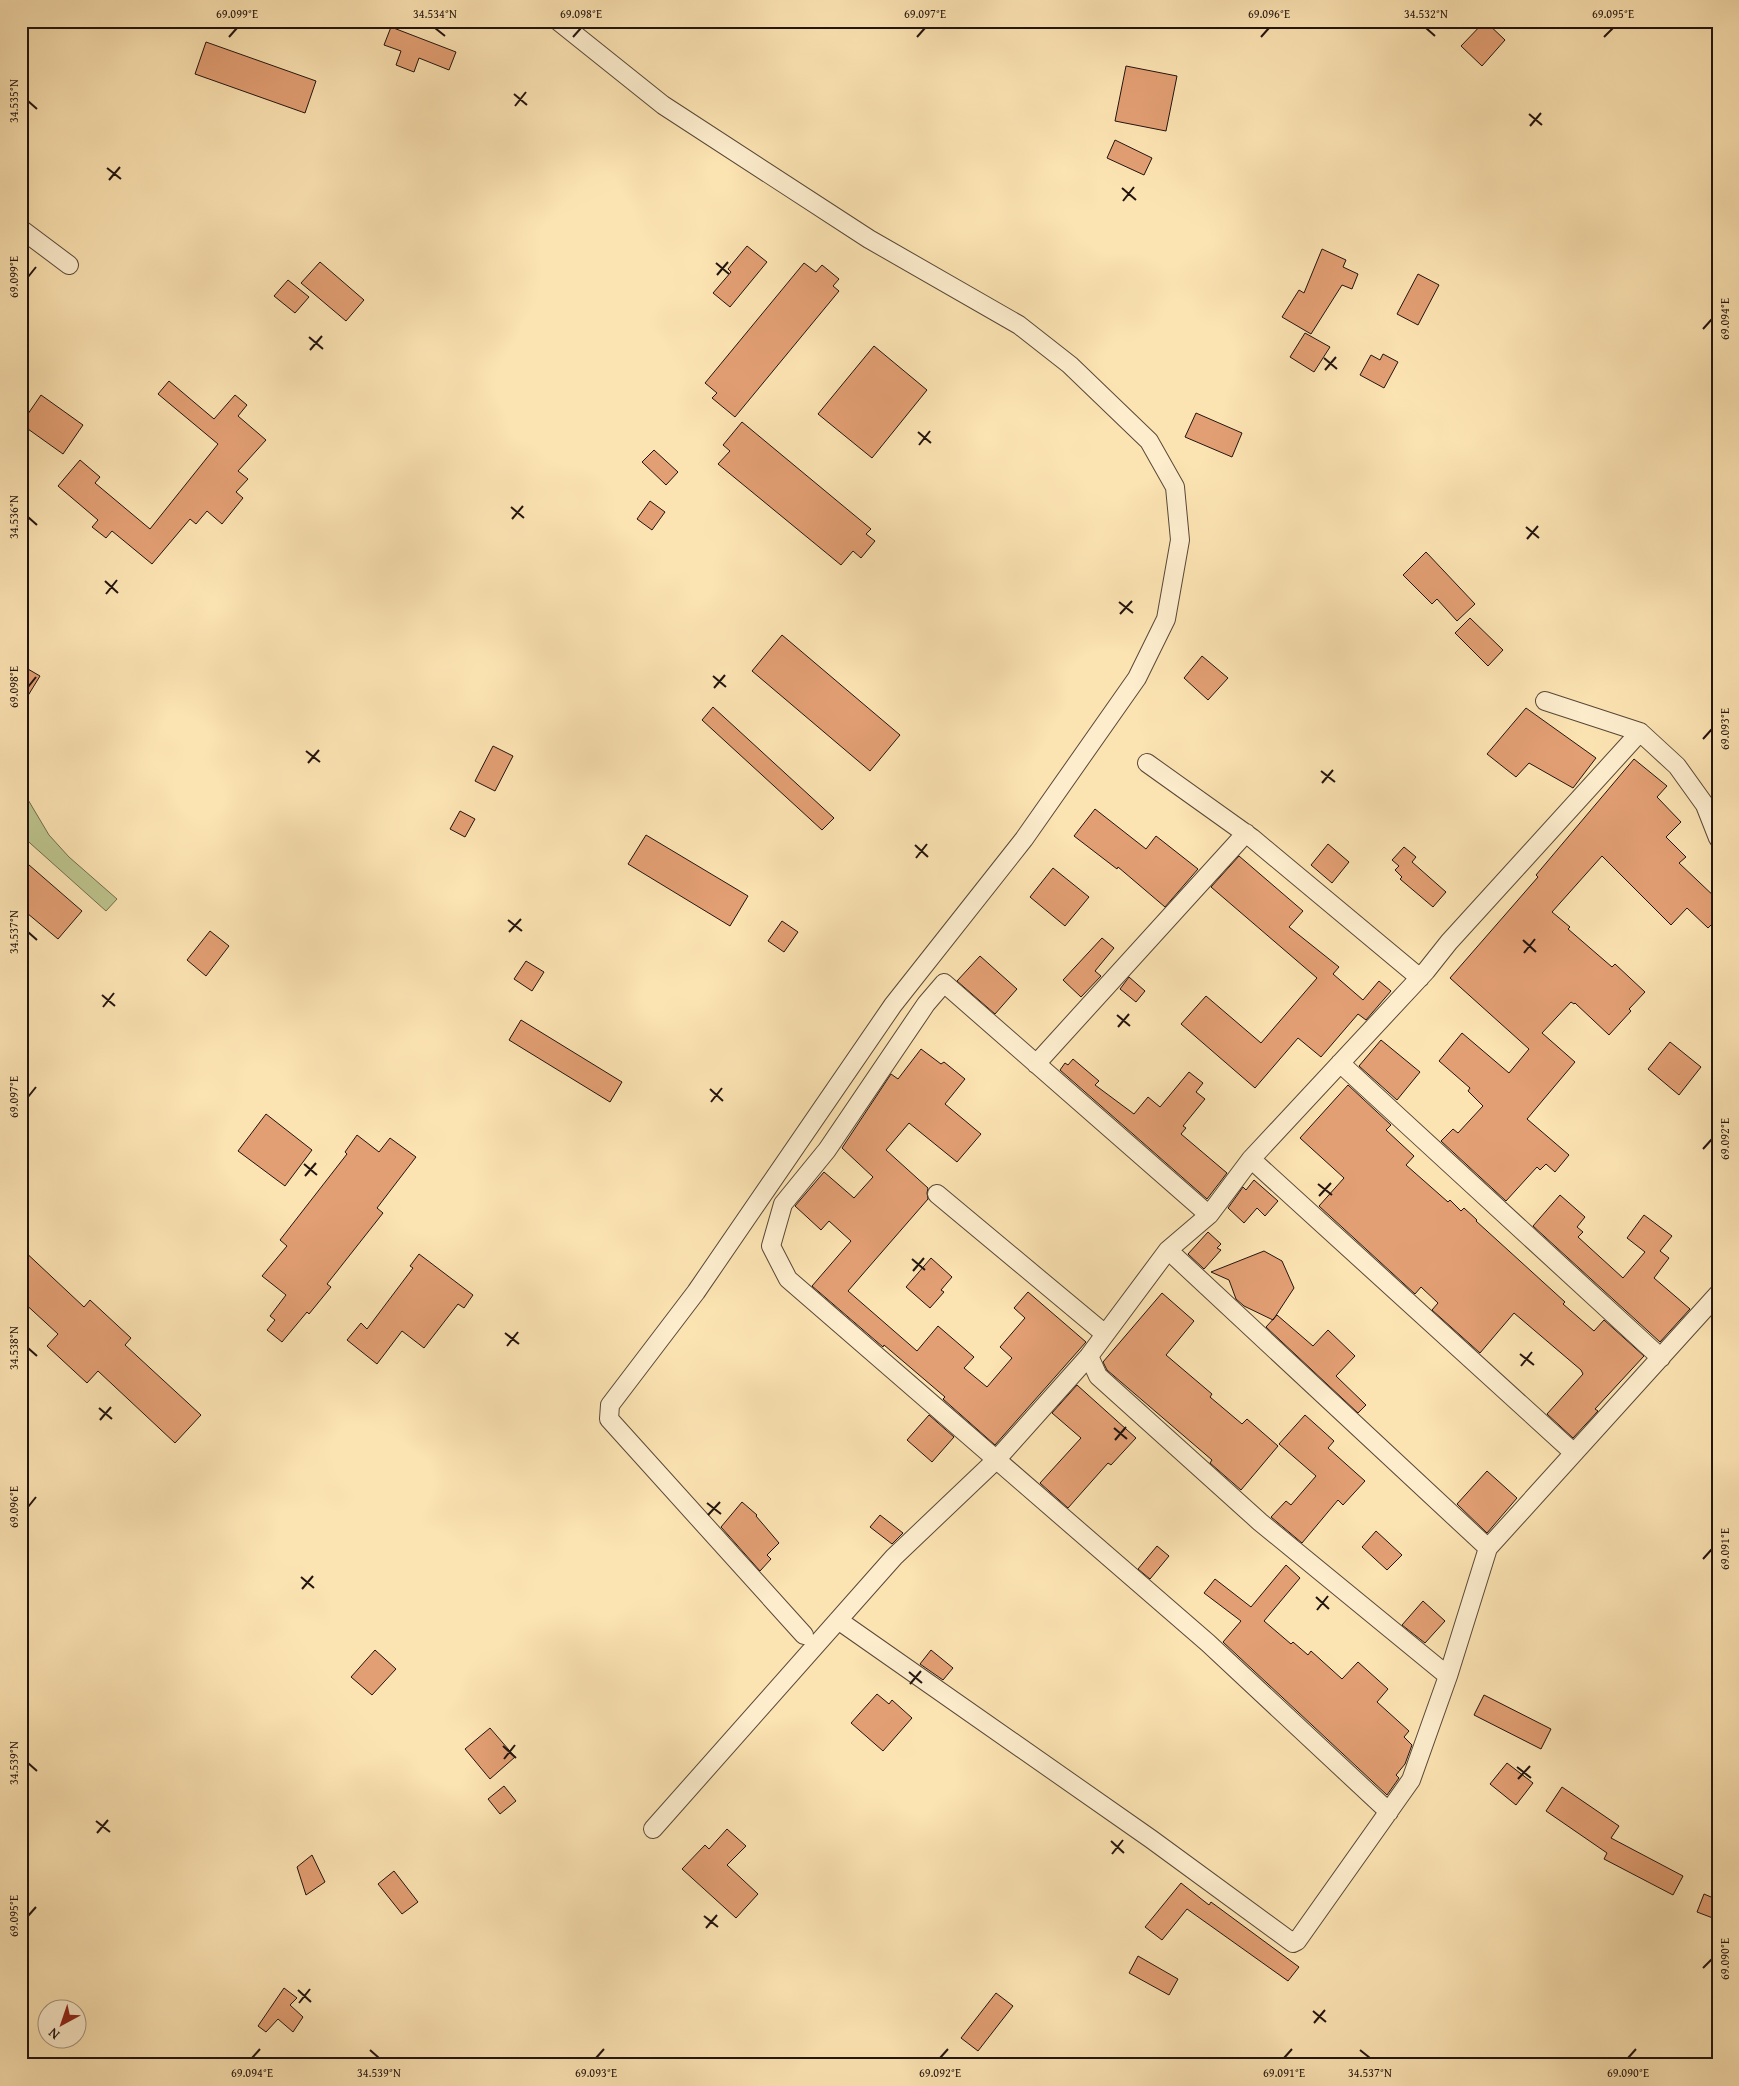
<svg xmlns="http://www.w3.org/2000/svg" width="1739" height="2086" font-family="'Gentium Book Plus',serif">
  <rect width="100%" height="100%" fill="#fce3b2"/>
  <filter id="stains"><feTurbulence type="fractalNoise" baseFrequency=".004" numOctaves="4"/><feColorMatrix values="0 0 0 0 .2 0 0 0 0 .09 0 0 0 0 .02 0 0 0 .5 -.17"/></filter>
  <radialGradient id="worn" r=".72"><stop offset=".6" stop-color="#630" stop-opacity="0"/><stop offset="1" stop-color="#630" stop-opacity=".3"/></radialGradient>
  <path fill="#bdc48d" stroke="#706c4e" d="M21 788 49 835 69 857 117 899 106 911 21 835Z"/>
  <path fill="#e29f73" stroke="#221410" d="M1485 21 1505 40 1482 66 1461 46Z
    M391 27 456 52 449 70 419 58 414 72 396 65 401 51 384 45Z
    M206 42 316 81 305 113 195 74Z
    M1126 66 1177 76 1166 131 1115 121Z
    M1115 140 1152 158 1144 175 1107 158Z
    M747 246 767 262 730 307 713 293 731 272 728 269Z
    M1322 249 1346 260 1343 267 1358 274 1352 289 1342 285 1311 334 1282 317 1299 290 1304 293Z
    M320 262 364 300 346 321 301 283Z
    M804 263 816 272 822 265 839 279 833 286 839 291 735 417 712 398 717 393 705 383Z
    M1418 274 1439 285 1418 325 1397 314Z
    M288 280 309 297 295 313 274 296Z
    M1305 333 1330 347 1314 372 1290 357Z
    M874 346 927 390 872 458 818 414Z
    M1383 354 1398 362 1384 388 1360 375 1371 355 1380 360Z
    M169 381 214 419 235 395 247 405 238 416 266 440 238 471 248 479 236 492 243 498 222 524 207 511 196 524 190 519 152 564 112 531 106 538 92 527 98 520 58 486 80 460 100 477 95 483 150 529 218 444 158 394Z
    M41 395 83 425 63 454 21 424Z
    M1196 413 1242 433 1232 457 1185 437Z
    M742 422 871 529 866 534 875 541 861 558 853 551 841 565 718 464 730 451 723 445Z
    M654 450 678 472 666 485 642 462Z
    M650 501 665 512 652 530 637 519Z
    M1426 552 1475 604 1457 621 1437 599 1432 604 1403 575Z
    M1470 618 1503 650 1488 666 1455 633Z
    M782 635 900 735 870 771 752 671Z
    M1202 656 1228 678 1208 700 1184 678Z
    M21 665 40 676 21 707Z
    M713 707 834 818 822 830 702 720Z
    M1526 708 1596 758 1573 788 1529 763 1516 777 1487 754Z
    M493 746 513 756 495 791 475 781Z
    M1634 759 1667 786 1657 797 1681 822 1666 837 1686 857 1679 863 1718 900V918L1708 928 1687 908 1671 925 1602 856 1552 912 1570 927 1568 929 1612 967 1615 964 1645 992 1629 1009 1631 1011 1609 1035 1575 1003 1574 1004 1571 1002 1542 1033 1575 1062 1527 1119 1569 1155 1555 1172 1546 1164 1540 1170 1537 1167 1506 1201 1441 1141 1453 1129 1458 1133 1483 1106 1468 1091 1470 1088 1439 1061 1462 1033 1509 1073 1529 1049 1450 978 1538 877 1536 875Z
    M1095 809 1146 849 1156 836 1198 869 1165 907 1118 867 1117 869 1074 836Z
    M460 811 475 819 465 837 450 829Z
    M646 835 748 896 730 926 628 864Z
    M1328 844 1349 862 1332 883 1311 865Z
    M1404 847 1416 857 1412 862 1446 892 1433 907 1400 879 1402 877 1395 870 1399 866 1392 860Z
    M1239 856 1303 911 1289 927 1339 967 1333 974 1363 1000 1379 981 1391 991 1366 1020 1358 1014 1321 1057 1298 1038 1255 1088 1181 1024 1206 996 1261 1043 1317 978 1211 887Z
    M21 858 82 911 58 939 21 908Z
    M1053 868 1089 897 1065 926 1030 897Z
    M782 921 798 932 784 952 768 941Z
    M210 931 229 946 206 976 187 960Z
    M1102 938 1114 948 1095 971 1101 976 1081 997 1063 980Z
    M980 956 1017 989 995 1014 957 981Z
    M526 961 544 972 532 991 514 979Z
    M1129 977 1145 991 1136 1002 1120 989Z
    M521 1020 622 1082 610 1102 509 1040Z
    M1381 1040 1420 1072 1397 1100 1359 1066Z
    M1670 1042 1701 1067 1679 1095 1648 1069Z
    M921 1049 941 1064 944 1062 965 1079 945 1104 981 1134 957 1162 909 1123 886 1150 928 1188 927 1193 928 1199 848 1291 917 1351 938 1326 974 1357 964 1368 987 1387 1012 1358 1000 1347 1025 1318 1014 1308 1028 1292 1086 1342 995 1445 943 1399 945 1397 884 1345 883 1347 812 1286 851 1241 829 1221 821 1230 795 1206 824 1172 854 1198 873 1177 842 1148 891 1074 898 1079Z
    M1073 1059 1099 1081 1095 1085 1134 1114 1148 1097 1160 1107 1189 1072 1203 1083 1196 1092 1205 1099 1183 1126 1186 1128 1181 1134 1227 1173 1207 1199 1060 1070 1065 1063 1068 1065Z
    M1348 1085 1391 1125 1386 1130 1414 1156 1406 1165 1448 1202 1450 1200 1461 1211 1464 1208 1477 1220 1476 1221 1565 1302 1563 1304 1594 1331 1604 1320 1644 1356 1595 1409 1598 1411 1573 1438 1547 1414 1583 1374 1581 1370 1514 1313 1480 1353 1432 1310 1438 1303 1421 1287 1415 1294 1319 1206 1344 1178 1300 1138Z
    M266 1114 312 1150 285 1186 238 1151Z
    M357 1135 379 1152 390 1138 416 1157 377 1208 383 1213 327 1284 331 1287 309 1314 307 1312 282 1342 267 1330 275 1320 270 1316 286 1295 262 1276 287 1246 280 1240 347 1154 345 1152Z
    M1254 1180 1278 1201 1265 1216 1257 1208 1244 1223 1228 1208 1243 1187 1246 1190Z
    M1560 1195 1585 1217 1577 1227 1583 1232 1578 1237 1623 1278 1645 1252 1627 1238 1644 1215 1672 1236 1660 1251 1669 1258 1654 1278 1690 1309 1660 1342 1533 1226Z
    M1208 1232 1221 1244 1217 1248 1221 1250 1204 1269 1188 1254Z
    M21 1248 84 1307 90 1300 131 1338 125 1345 201 1415 175 1443 98 1371 87 1383 47 1346 58 1334 21 1300Z
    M1264 1251 1282 1261 1294 1288 1273 1320 1244 1306 1236 1299 1229 1280 1211 1272Z
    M419 1254 473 1295 464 1308 458 1304 424 1348 402 1331 377 1364 347 1340 361 1323 367 1329 413 1268 410 1266Z
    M931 1258 952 1277 941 1290 944 1292 930 1308 906 1287Z
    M1162 1293 1194 1321 1166 1355 1212 1394 1210 1397 1242 1424 1247 1419 1278 1446 1241 1490 1210 1463 1212 1460 1107 1370 1103 1362Z
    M1277 1315 1313 1346 1328 1330 1355 1356 1336 1376 1366 1405 1358 1413 1266 1327Z
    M1077 1385 1136 1438 1111 1465 1108 1463 1068 1508 1040 1483 1081 1438 1052 1413Z
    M929 1415 954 1437 932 1462 907 1440Z
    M1305 1415 1334 1441 1328 1448 1365 1481 1343 1505 1338 1500 1302 1543 1271 1517 1286 1501 1291 1505 1316 1476 1279 1444Z
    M1487 1471 1517 1498 1487 1533 1457 1504Z
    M742 1502 757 1515 756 1516 779 1543 767 1555 771 1559 760 1571 721 1527Z
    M880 1515 903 1533 892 1544 870 1527Z
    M1376 1531 1402 1555 1387 1570 1362 1547Z
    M1157 1546 1169 1556 1150 1579 1138 1569Z
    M1286 1565 1300 1578 1264 1621 1291 1644 1293 1642 1308 1655 1311 1651 1342 1679 1358 1662 1388 1689 1377 1702 1409 1731 1404 1737 1412 1745 1405 1764 1396 1775 1399 1778 1387 1795 1223 1642 1241 1621 1204 1593 1215 1579 1251 1607Z
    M1423 1601 1445 1621 1425 1643 1402 1625Z
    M375 1650 396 1669 372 1695 351 1677Z
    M931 1650 953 1668 943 1680 920 1664Z
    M877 1694 889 1704 892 1700 912 1718 883 1751 851 1723Z
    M1484 1695 1551 1729 1541 1749 1474 1715Z
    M490 1728 515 1757 490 1779 465 1749Z
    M1507 1763 1533 1783 1516 1805 1490 1784Z
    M504 1786 516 1801 500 1814 488 1799Z
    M1562 1787 1619 1826 1611 1838 1683 1876 1673 1895 1604 1859 1607 1853 1546 1811Z
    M727 1829 746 1846 727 1865 758 1894 736 1918 682 1869 705 1845 709 1849Z
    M312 1855 325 1882 306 1895 297 1867Z
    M394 1871 418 1902 402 1914 378 1884Z
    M1181 1883 1209 1905 1211 1902 1299 1967 1288 1981 1187 1909 1162 1940 1145 1927Z
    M1704 1894 1718 1900V1920L1697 1912Z
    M1138 1956 1178 1979 1169 1995 1129 1973Z
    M284 1988 297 1998 290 2005 303 2017 293 2032 278 2019 266 2032 258 2026Z
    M996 1993 1013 2006 978 2051 961 2038Z"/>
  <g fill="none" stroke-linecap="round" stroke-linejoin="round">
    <defs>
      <path id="street" d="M558 21 663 105 869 239 1019 325 1070 365 1149 441 1175 487 1180 540 1166 619 1137 678 1024 839 893 1005 696 1292 610 1405 609 1419 804 1635
        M21 229 69 265
        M1545 701 1640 732 1677 766 1705 805 1718 838
        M1147 763 1252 838 1420 978
        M1340 1063 1661 1358
        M1036 1064 1246 833
        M1251 1159 1574 1453
        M937 1194 1105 1334
        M1209 1215 944 983 926 1004 827 1150 783 1204 771 1246 788 1279 1208 1643 1389 1812
        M1168 1250 1488 1548
        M1089 1356 1098 1376 1260 1522 1448 1676
        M838 1620 1151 1839 1293 1943 1297 1941 1411 1780 1448 1676 1488 1548 1718 1294
        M653 1829 894 1557 997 1459 1089 1356 1168 1250 1209 1215 1251 1159 1426 971 1449 942 1640 732"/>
    </defs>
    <use href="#street" stroke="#584838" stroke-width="20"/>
    <use href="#street" stroke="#fdedcd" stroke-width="18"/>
  </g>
  <path fill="none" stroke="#221410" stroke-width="2" d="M435 28 445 36M1426 28 1435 36M229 37 237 28M573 37 581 28M917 37 925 28M1261 37 1269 28M1604 37 1613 28M514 94 527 105M28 101 37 109M515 106 526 92M1529 114 1542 125M1530 126 1541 113M107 168 121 179M109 180 120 167M1122 188 1136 200M1123 201 1134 187M716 263 729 274M717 275 728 262M28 277 36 267M1703 329 1712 319M309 337 323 349M310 350 322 336M1324 358 1337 369M1325 370 1336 357M918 432 931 443M919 445 930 431M511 507 524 518M28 517 37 525M512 519 523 506M1526 527 1539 538M1527 539 1538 526M105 581 118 593M106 594 117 580M1119 602 1133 613M1120 614 1132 601M713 676 726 687M28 687 36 677M714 688 725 675M1703 739 1712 729M306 751 320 762M308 763 319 750M1321 771 1335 782M1322 783 1333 770M915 845 928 857M916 858 927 844M508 920 522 931M28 932 37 940M509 932 521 919M1523 940 1536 952M1524 953 1535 939M102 995 115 1006M103 1007 114 993M1117 1015 1130 1026M1118 1027 1129 1014M710 1089 723 1101M28 1097 36 1087M711 1102 722 1088M1703 1149 1712 1139M304 1164 317 1175M305 1176 316 1163M1318 1184 1332 1195M1319 1196 1331 1183M912 1259 925 1270M913 1271 924 1258M505 1333 519 1344M507 1346 518 1332M28 1348 37 1356M1520 1354 1534 1365M1521 1366 1532 1352M99 1408 112 1419M100 1420 111 1407M1114 1428 1127 1439M1115 1440 1126 1427M707 1503 721 1514M28 1507 36 1497M708 1515 720 1502M1703 1559 1712 1549M301 1577 314 1588M302 1589 313 1576M1316 1597 1329 1609M1317 1610 1328 1596M909 1672 922 1683M910 1684 921 1671M503 1746 516 1758M504 1759 515 1745M28 1763 37 1771M1517 1767 1531 1778M1518 1779 1530 1766M96 1821 110 1832M97 1833 108 1820M1111 1841 1124 1853M1112 1854 1123 1840M28 1916 36 1907M704 1916 718 1927M706 1928 717 1915M1703 1968 1712 1959M298 1990 311 2002M299 2003 310 1989M1313 2011 1326 2022M1314 2023 1325 2010M370 2050 379 2058M1360 2050 1370 2058M252 2058 260 2049M596 2058 604 2049M940 2058 948 2049M1284 2058 1292 2049M1628 2058 1636 2049"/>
  <rect width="1739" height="2086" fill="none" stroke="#fce3b2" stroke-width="55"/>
  <g transform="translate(62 2024) rotate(220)"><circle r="24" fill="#fdedcd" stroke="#a59681"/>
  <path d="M0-4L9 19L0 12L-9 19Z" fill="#8f2418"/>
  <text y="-8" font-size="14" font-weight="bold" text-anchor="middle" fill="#221410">N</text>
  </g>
  <rect x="28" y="28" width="1684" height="2030" fill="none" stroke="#221410" stroke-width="2"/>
  <g font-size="12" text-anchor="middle" fill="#221410">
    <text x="237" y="18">69.099°E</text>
    <text x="435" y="18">34.534°N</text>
    <text x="581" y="18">69.098°E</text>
    <text x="925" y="18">69.097°E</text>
    <text x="1269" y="18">69.096°E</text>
    <text x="1426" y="18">34.532°N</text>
    <text x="1613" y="18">69.095°E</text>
    <text transform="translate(14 101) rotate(-90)" y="4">34.535°N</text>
    <text transform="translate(14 277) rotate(-90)" y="4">69.099°E</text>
    <text transform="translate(1725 319) rotate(-90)" y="4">69.094°E</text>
    <text transform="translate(14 517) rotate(-90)" y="4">34.536°N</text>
    <text transform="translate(14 687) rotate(-90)" y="4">69.098°E</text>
    <text transform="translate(1725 729) rotate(-90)" y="4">69.093°E</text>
    <text transform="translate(14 932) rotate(-90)" y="4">34.537°N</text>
    <text transform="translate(14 1097) rotate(-90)" y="4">69.097°E</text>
    <text transform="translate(1725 1139) rotate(-90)" y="4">69.092°E</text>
    <text transform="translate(14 1348) rotate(-90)" y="4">34.538°N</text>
    <text transform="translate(14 1507) rotate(-90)" y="4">69.096°E</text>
    <text transform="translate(1725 1549) rotate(-90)" y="4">69.091°E</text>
    <text transform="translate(14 1763) rotate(-90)" y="4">34.539°N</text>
    <text transform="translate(14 1916) rotate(-90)" y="4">69.095°E</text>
    <text transform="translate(1725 1959) rotate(-90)" y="4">69.090°E</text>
    <text x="252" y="2077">69.094°E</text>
    <text x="379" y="2077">34.539°N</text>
    <text x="596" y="2077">69.093°E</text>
    <text x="940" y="2077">69.092°E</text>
    <text x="1284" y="2077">69.091°E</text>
    <text x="1370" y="2077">34.537°N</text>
    <text x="1628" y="2077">69.090°E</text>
  </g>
  <rect width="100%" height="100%" filter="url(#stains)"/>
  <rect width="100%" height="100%" fill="url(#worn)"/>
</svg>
